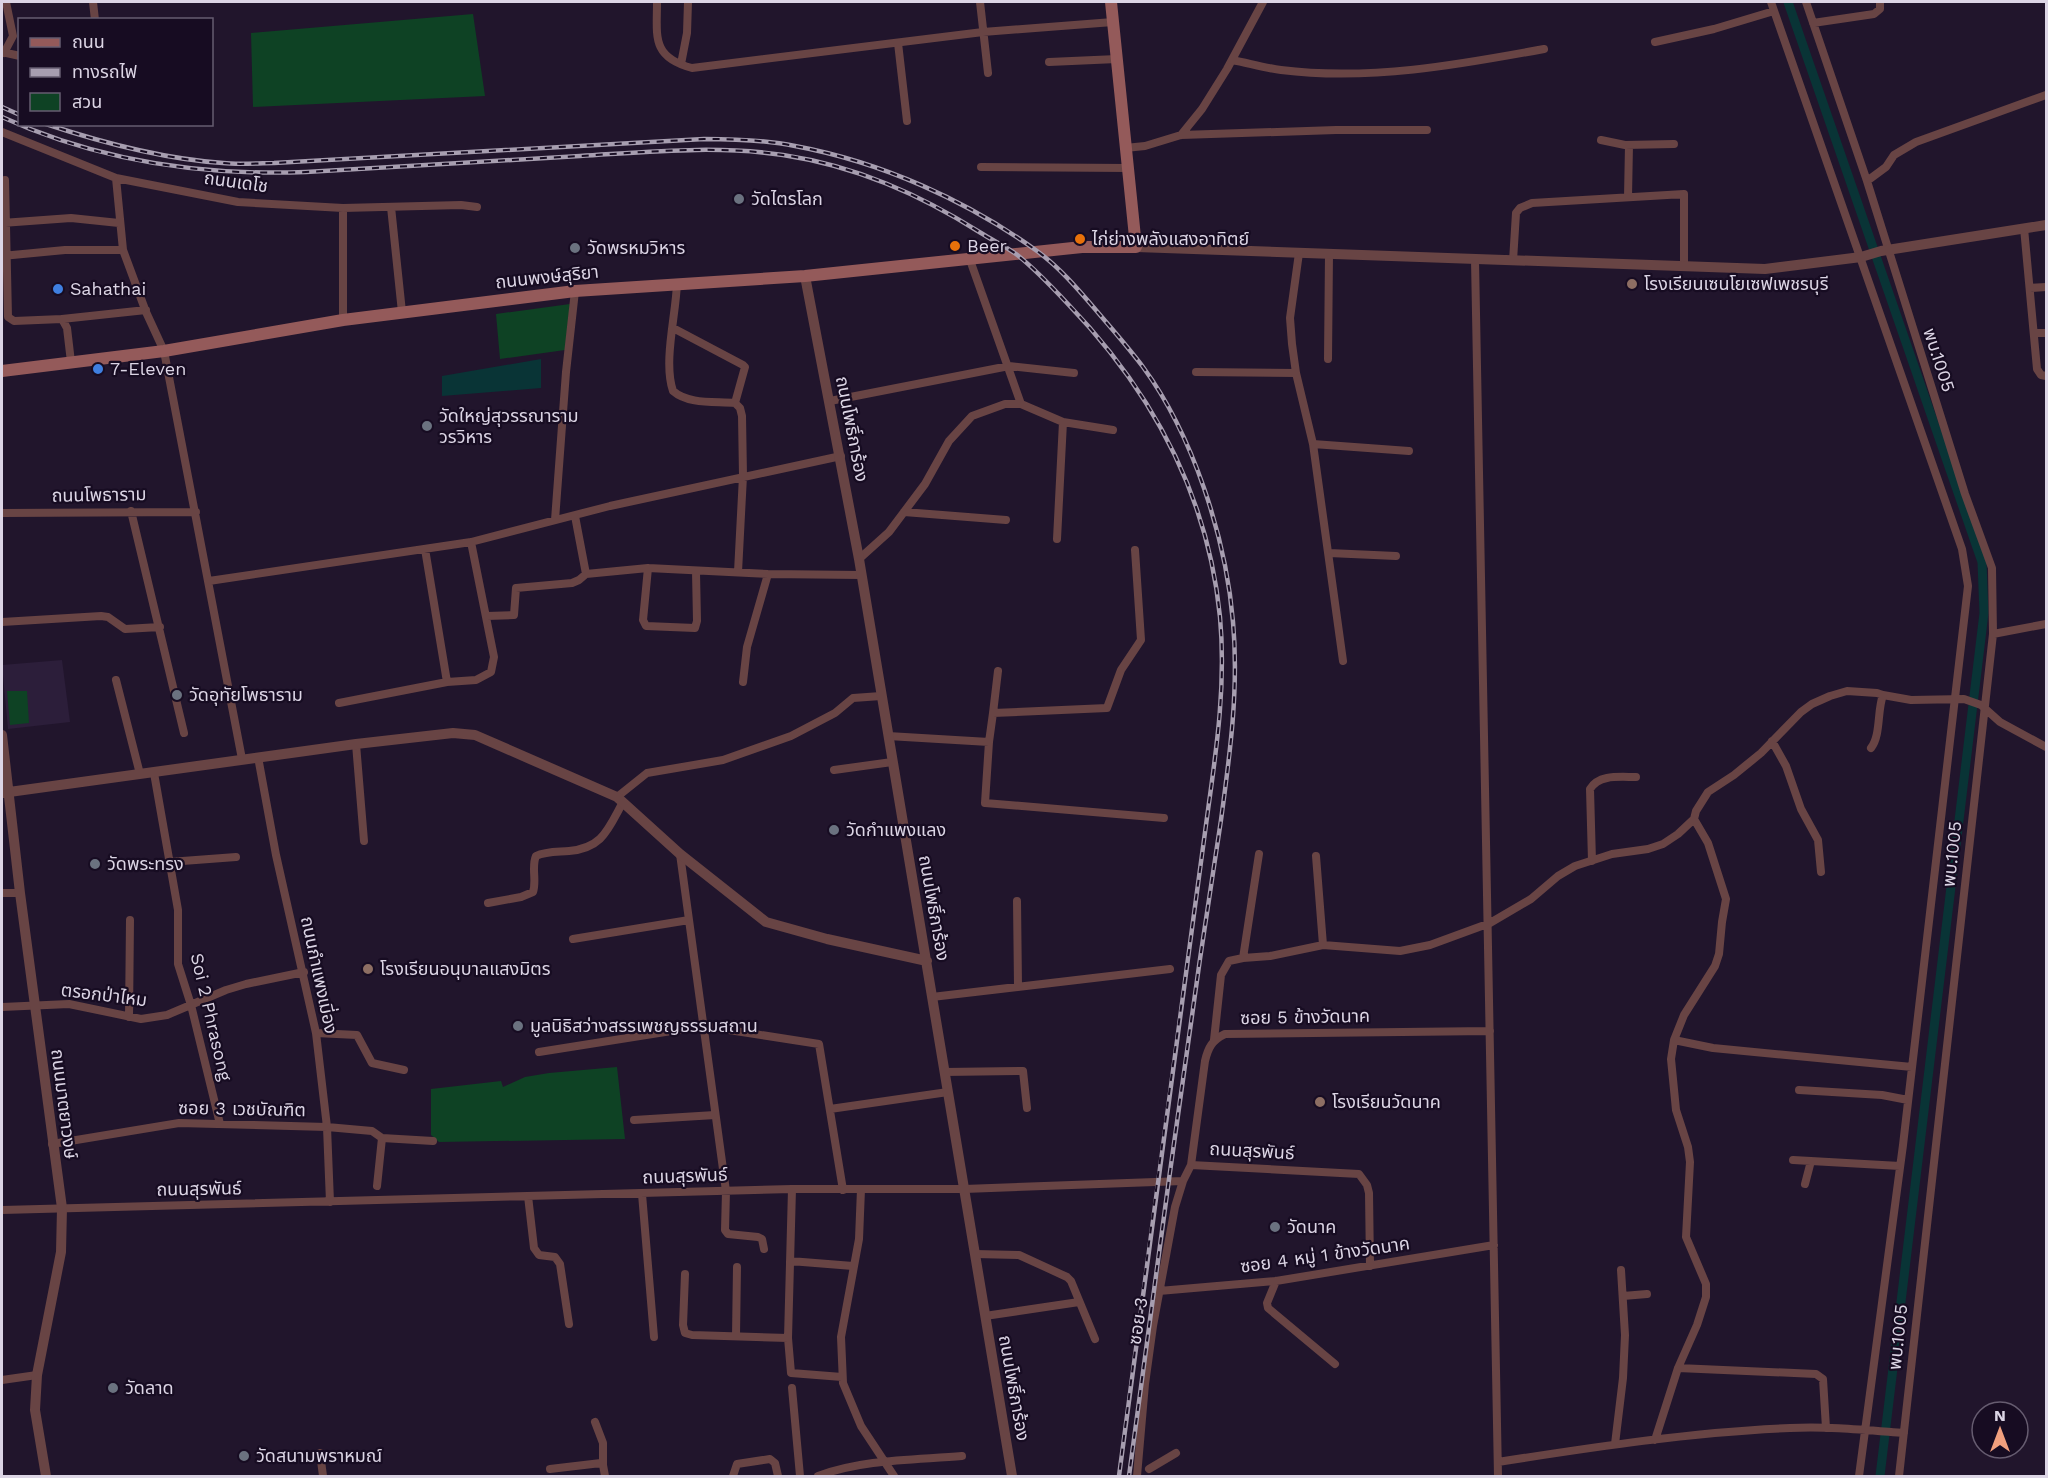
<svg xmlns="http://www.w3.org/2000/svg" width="2048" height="1478" font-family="'Work Sans','Noto Sans Thai',sans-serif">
  <rect width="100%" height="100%" fill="#21152c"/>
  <path fill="#2c1e3a" d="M62 660 70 722 8 729 2 665Z"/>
  <path fill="#0e4224" d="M473 14 485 96 253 107 251 33Z
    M570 304 565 350 500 359 496 314Z
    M7 691H27L29 723 10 725Z
    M617 1067 625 1139 439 1142 431 1135V1089L501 1081 503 1087 525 1077 549 1073Z"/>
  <path fill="#093436" d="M541 359V388L442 396V376Z"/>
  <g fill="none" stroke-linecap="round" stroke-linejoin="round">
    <path stroke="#093436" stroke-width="9" d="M1788 2 1982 562 1984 613 1880 1476"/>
    <path stroke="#684444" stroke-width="8" d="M93 2 95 20
      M657 2C657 36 651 57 692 68L983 32 1113 22
      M980 2 988 73
      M1771 2 1962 549 1968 586 1903 1145 1859 1476
      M1806 2 1867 181 1965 494 1992 568 1993 634 1899 1476
      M1813 23 1874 14 1880 9V2
      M1655 42 1714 29 1774 11
      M898 43 907 121
      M2 52 20 56
      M4 53 13 36 6 2
      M1232 60C1248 63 1265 68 1281 70 1369 81 1458 65 1544 49
      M1049 62 1117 59
      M681 64 687 33 688 2
      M2 132 116 178 238 202 343 208 461 205 477 207
      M1181 135 1202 109 1227 69 1263 2
      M1601 140 1625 145 1674 144
      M1125 148 1145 146 1181 135 1336 130H1427
      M981 167 1128 168
      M116 178 123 250 146 312 164 351 242 759
      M5 180 8 317 14 321 62 319 67 328 71 362
      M1867 181 1886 167 1894 155 1916 142 2046 95
      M1628 197 1629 145
      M391 207 402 312
      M2 223 71 218 119 223
      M2024 228 2037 369 2041 375 2046 376
      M1299 253 1290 318 1292 344 1296 373 1313 444 1343 661
      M2 256 65 250H123
      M970 260 1021 404
      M1475 260 1498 1476
      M1513 261 1516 213 1520 208 1532 203 1684 194V266
      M677 283C676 315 663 362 673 391 689 405 716 401 735 403L740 408 742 416 743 476 738 572
      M2030 288 2046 287
      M62 319 146 310
      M343 320V208
      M673 328 743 365 745 367 735 403
      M2034 333H2046
      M1328 359 1329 254
      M1196 372 1296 373
      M830 401 1009 366 1074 373
      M1313 444 1409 451
      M131 511 184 733
      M904 512 1006 520
      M2 513 196 512
      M575 516 586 574 648 568 768 574 861 575
      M555 520 566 372 575 291
      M1057 539 1063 422
      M425 549 447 682
      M1329 553 1396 556
      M859 559 889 532 925 484 949 441 972 416 1005 404H1021L1063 422 1113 430
      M648 568 643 620 646 626 695 628 697 621 696 572
      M209 581 471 542 610 506 841 456
      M487 616 514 615 516 588 572 583 579 580 586 574
      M2 622 101 616 108 617 125 629 160 627
      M1993 634 2046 624
      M116 680 140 774
      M743 682 747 647 768 574
      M339 703 447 682 476 680 491 672 494 657 471 542
      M993 713 998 671
      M888 736 989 742 985 803 1164 818
      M1772 741 1786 766 1801 809 1818 840 1821 872
      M989 742 993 713 1107 708 1121 670 1141 640 1135 550
      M356 744 364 841
      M1871 748C1881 735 1877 711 1883 695L1911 700 1964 699 1981 705 2000 722 2046 747
      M258 757 276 855 316 1033 327 1127 330 1202
      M834 770 892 762
      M154 773 178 910V964L191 1005 220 1124
      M617 797 647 773 723 760 791 736 835 713 853 698 881 696
      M680 854 726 1191 725 1230 728 1234 758 1237 762 1239 764 1249
      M1259 854 1243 958 1270 956 1323 945 1400 951 1430 945 1490 923 1531 899 1558 876 1575 866 1612 854 1648 849 1663 844 1678 834 1694 819 1696 811 1708 792 1734 775 1761 753 1801 712 1812 704 1830 696 1847 691 1877 693 1883 695
      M1316 856 1323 945
      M1592 861 1590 789C1599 774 1620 777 1636 777
      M169 862 236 857
      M2 893H20
      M1017 901 1018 986
      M488 903 521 897 533 892C537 880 531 867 536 856 546 851 558 852 569 851 603 848 608 829 623 802
      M573 939 689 920
      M932 997 1170 969
      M2 1007 69 1004 141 1019 167 1015 226 990 246 984 304 972
      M129 1017 130 920
      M316 1033 357 1035 372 1063 404 1070
      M1214 1040 1221 975 1229 961 1243 958
      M1674 1040 1713 1048 1912 1067
      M539 1052 703 1026 819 1044 843 1190
      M944 1072 1023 1071 1027 1108
      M1799 1090 1882 1095 1908 1100
      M830 1109 948 1092
      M634 1120 715 1115
      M382 1138 433 1141
      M52 1144 179 1123 327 1127 372 1131 382 1138 377 1186
      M1793 1160 1900 1166
      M1191 1165 1205 1061C1208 1048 1212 1040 1225 1034L1490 1031
      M1805 1184 1811 1161
      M792 1189 788 1338 791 1373 842 1377
      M861 1189 859 1239 841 1337 843 1383 861 1426 894 1476
      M642 1194 654 1337
      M528 1196 534 1248 539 1255 555 1257 560 1264 569 1324
      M2 1210 792 1189H964L1183 1181 1191 1165 1359 1174 1367 1185 1369 1193 1370 1266
      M975 1254 1019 1255 1067 1277 1071 1281 1095 1339
      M790 1261 853 1266
      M685 1274 683 1325 685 1333 692 1335 788 1338
      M1276 1281 1267 1303 1268 1308 1335 1364
      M1159 1291 1276 1281 1494 1245
      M1623 1296 1647 1294
      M985 1316 1079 1302
      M736 1336 737 1267
      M1678 1368 1816 1374 1823 1379 1826 1428
      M2 1380 37 1375
      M792 1388 800 1476
      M595 1422 603 1443V1465
      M1655 1440 1678 1368 1697 1325 1706 1297V1284L1686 1237 1690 1162 1688 1147 1676 1110 1671 1059 1674 1040 1684 1015 1715 966 1719 954 1722 922 1726 899 1708 843 1694 819
      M1615 1444 1623 1378 1625 1335 1621 1270
      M320 1453 323 1476
      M1498 1462C1594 1447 1692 1432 1790 1428 1827 1426 1866 1430 1904 1433
      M550 1469 601 1463 603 1465 605 1476
      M1149 1469 1176 1453
      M733 1476 737 1464 770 1459 775 1463 778 1476
      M818 1476C863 1459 915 1460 962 1456
      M1137 1476 1145 1384 1153 1326 1175 1207 1183 1181"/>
    <path stroke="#684444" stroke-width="10" d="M1136 247 1765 269 1861 257 1881 251 2046 225
      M805 276 859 559 1012 1476
      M2 735 20 893 62 1208 61 1252 37 1375 35 1410 46 1476
      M2 793 356 744 453 733 475 735 617 797 680 854 766 922 827 939 927 961"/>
    <path stroke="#945a5a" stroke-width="12" d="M2 371 164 351 343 320 575 291 805 276 1082 247H1136L1111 2"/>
    <defs>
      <path id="rail" d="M2 107 20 115
        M2 117C98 161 200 176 306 172 397 167 489 161 580 156 648 152 716 145 783 155 856 166 919 194 981 233 992 240 1005 246 1016 254 1034 268 1051 286 1067 303 1152 391 1208 495 1220 617 1226 683 1217 746 1208 810 1202 857 1195 904 1189 951 1164 1126 1141 1301 1119 1476
        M46 124C103 143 163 159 223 163 240 165 258 163 274 163L704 139C735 139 765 140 795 146 881 162 966 200 1037 251 1059 267 1077 288 1095 309 1111 328 1128 347 1143 367 1193 435 1226 538 1233 622 1239 688 1230 754 1221 820 1214 866 1207 913 1200 959 1175 1131 1152 1304 1129 1476"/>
    </defs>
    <use href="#rail" stroke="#a79eb0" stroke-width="4.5"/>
    <use href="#rail" stroke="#170c22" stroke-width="2" stroke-dasharray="7" stroke-linecap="butt"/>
  </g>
  <g fill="#6b7280" stroke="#170c22" stroke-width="2">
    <circle cx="739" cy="199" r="6"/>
    <circle cx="575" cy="248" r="6"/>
    <circle cx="427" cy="426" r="6"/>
    <circle cx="177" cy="695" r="6"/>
    <circle cx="834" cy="830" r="6"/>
    <circle cx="95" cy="864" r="6"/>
    <circle cx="518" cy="1026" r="6"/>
    <circle cx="1275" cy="1227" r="6"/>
    <circle cx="113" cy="1388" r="6"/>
    <circle cx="244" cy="1456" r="6"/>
  </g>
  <g fill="#e8710a" stroke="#170c22" stroke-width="2">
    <circle cx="1080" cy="239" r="6"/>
    <circle cx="955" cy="246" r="6"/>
  </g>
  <g fill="#8d6e63" stroke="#170c22" stroke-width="2">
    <circle cx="1632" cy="284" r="6"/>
    <circle cx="368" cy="969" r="6"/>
    <circle cx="1320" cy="1102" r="6"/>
  </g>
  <g fill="#3f7fe0" stroke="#170c22" stroke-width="2">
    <circle cx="58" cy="289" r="6"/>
    <circle cx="98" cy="369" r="6"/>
  </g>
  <g text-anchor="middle" stroke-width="4.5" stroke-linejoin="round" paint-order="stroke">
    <g font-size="18" fill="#dcd5e5" stroke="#170c22">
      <text transform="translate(236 182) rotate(8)" y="6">ถนนเดโช</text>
      <text transform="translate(547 277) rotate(-6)" y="6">ถนนพงษ์สุริยา</text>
      <text transform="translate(1939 360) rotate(72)" y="6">พบ.1005</text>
      <text transform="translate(852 429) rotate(79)" y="6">ถนนโพธิ์การ้อง</text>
      <text transform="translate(99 495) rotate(-1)" y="6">ถนนโพธาราม</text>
      <text transform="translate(1952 854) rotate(-84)" y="6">พบ.1005</text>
      <text transform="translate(934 908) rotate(80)" y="6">ถนนโพธิ์การ้อง</text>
      <text transform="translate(319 975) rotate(78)" y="6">ถนนกำแพงเมี่อง</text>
      <text transform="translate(104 995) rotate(7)" y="6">ตรอกป่าไหม</text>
      <text transform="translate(211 1017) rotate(77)" y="6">Soi 2 Phrasong</text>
      <text transform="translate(1305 1017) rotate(-1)" y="6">ซอย 5 ข้างวัดนาค</text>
      <text transform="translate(64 1104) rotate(83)" y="6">ถนนมาตยาวงษ์</text>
      <text transform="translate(242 1109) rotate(1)" y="6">ซอย 3 เวชบัณฑิต</text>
      <text transform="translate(1252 1151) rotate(3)" y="6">ถนนสุรพันธ์</text>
      <text transform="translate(685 1176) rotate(-2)" y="6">ถนนสุรพันธ์</text>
      <text transform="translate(199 1189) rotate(-1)" y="6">ถนนสุรพันธ์</text>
      <text transform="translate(1325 1255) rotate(-8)" y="6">ซอย 4 หมู่ 1 ข้างวัดนาค</text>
      <text transform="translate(1138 1321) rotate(-81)" y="6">ซอย 3</text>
      <text transform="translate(1898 1337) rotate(-84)" y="6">พบ.1005</text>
      <text transform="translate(1014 1388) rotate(80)" y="6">ถนนโพธิ์การ้อง</text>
    </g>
    <g font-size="18" fill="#dcd5e5" stroke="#170c22" text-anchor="start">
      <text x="751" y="205">วัดไตรโลก</text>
      <text x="1092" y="245">ไก่ย่างพลังแสงอาทิตย์</text>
      <text x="967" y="252">Beer</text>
      <text x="587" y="254">วัดพรหมวิหาร</text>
      <text x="1644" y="290">โรงเรียนเซนโยเซฟเพชรบุรี</text>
      <text x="70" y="295">Sahathai</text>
      <text x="110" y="375">7-Eleven</text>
      <text x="439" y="422">วัดใหญ่สุวรรณาราม<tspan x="439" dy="21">วรวิหาร</tspan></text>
      <text x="189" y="701">วัดอุทัยโพธาราม</text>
      <text x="846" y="836">วัดกำแพงแลง</text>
      <text x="107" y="870">วัดพระทรง</text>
      <text x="380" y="975">โรงเรียนอนุบาลแสงมิตร</text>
      <text x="530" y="1032">มูลนิธิสว่างสรรเพชญธรรมสถาน</text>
      <text x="1332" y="1108">โรงเรียนวัดนาค</text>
      <text x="1287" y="1233">วัดนาค</text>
      <text x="125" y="1394">วัดลาด</text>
      <text x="256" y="1462">วัดสนามพราหมณ์</text>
    </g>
  </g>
  <rect width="2048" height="1478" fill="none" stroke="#dcd5e5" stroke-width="6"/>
  <rect x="18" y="18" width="195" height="108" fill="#170c22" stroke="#665c70" stroke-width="1.5"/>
  <rect x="30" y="38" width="30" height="9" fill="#945a5a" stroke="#665c70" stroke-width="1.5"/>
  <text x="72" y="48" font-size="18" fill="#dcd5e5">ถนน</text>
  <rect x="30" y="68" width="30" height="9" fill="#a79eb0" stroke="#665c70" stroke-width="1.5"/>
  <text x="72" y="78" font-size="18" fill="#dcd5e5">ทางรถไฟ</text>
  <rect x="30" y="93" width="30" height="18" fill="#0e4224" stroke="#665c70" stroke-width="1.5"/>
  <text x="72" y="108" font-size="18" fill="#dcd5e5">สวน</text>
  <g transform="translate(2000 1430)"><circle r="28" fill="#170c22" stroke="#665c70" stroke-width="1.5"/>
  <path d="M0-4.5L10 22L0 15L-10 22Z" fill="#f2a07e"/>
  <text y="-9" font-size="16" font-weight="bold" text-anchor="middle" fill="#dcd5e5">N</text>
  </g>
</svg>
